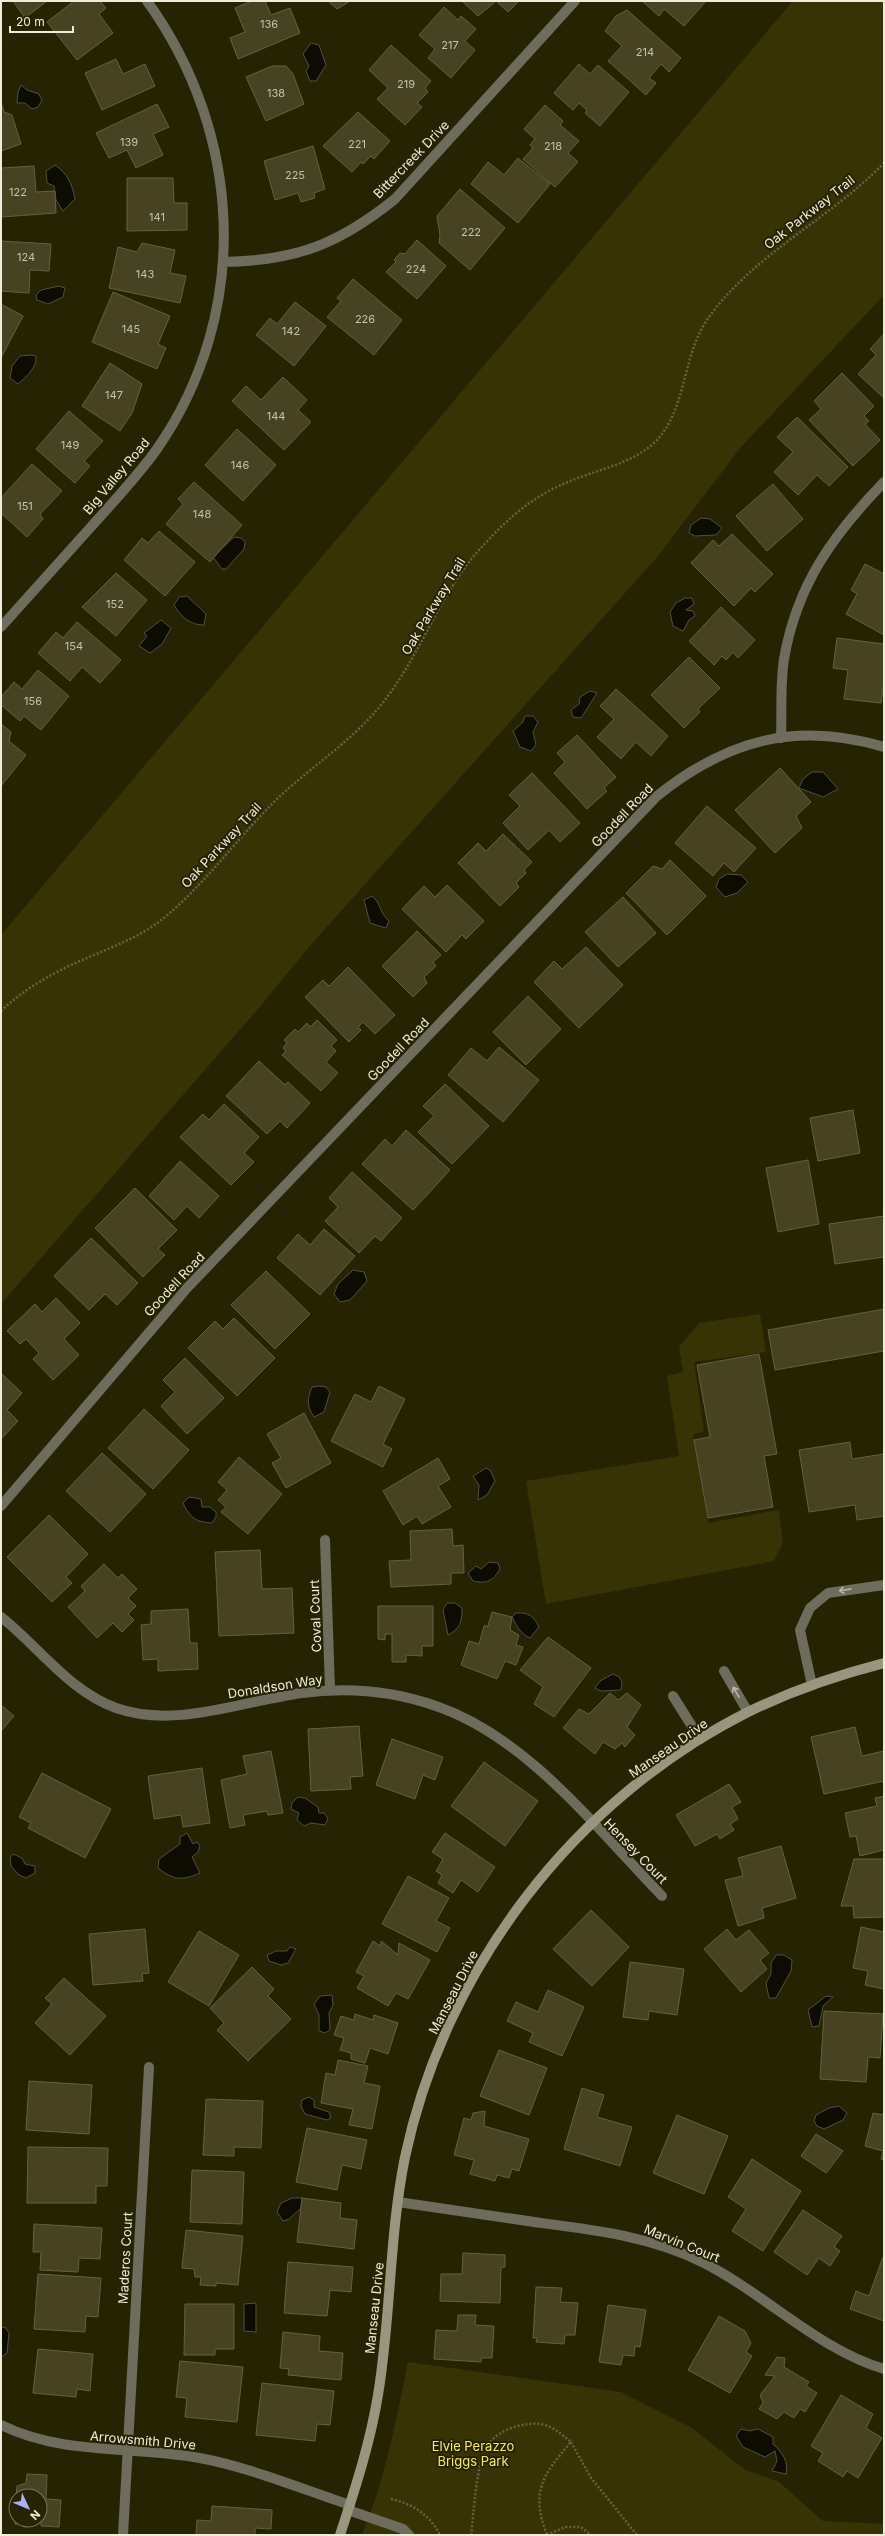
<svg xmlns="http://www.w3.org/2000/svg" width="885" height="2536" font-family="Inter,sans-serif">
  <rect width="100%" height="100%" fill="#262303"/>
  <path fill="#383304" d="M793 1H884V295L741 447 658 556 309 947 257 1010 1 1304V935Z
    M760 1314 766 1352 694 1362 704 1431 693 1435 708 1523 779 1510 783 1543 774 1561 546 1604 526 1481 679 1456 667 1376 683 1372 679 1347 699 1323Z
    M408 2362 621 2392 692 2428 744 2469 779 2482 823 2521 884 2524V2535H362C385 2479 396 2421 408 2362Z"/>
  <path fill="#0d0c02" stroke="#504f43" d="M311 43 319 45 326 65 316 81H310L306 71 309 66 303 54Z
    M21 85 27 90 39 94 42 100 38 107 32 109 25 103H17L18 92Z
    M55 165C68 174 72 184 75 199L63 211 56 200 54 186 47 183 46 171Z
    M59 286 65 288 63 297 48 304 37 300 36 295 41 290Z
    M30 355 36 356C37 368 26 377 18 384L10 378 12 366 20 356Z
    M701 518 710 519 722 528 716 535 695 536 689 533 691 525Z
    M234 537 241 538 245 542 244 549 226 569H222L213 557Z
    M187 596 206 614 204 625C190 625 181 617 174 605L179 597Z
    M685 598H692L694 604 686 610 693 611 695 616 689 620 683 631 673 626 670 612 676 603Z
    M161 620 171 628 162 644 150 653 139 646 147 636 144 633Z
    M590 691 597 693 581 718 573 717 571 710 579 704 580 697Z
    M525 716H533L538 722 533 732 536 745 531 751 520 747 513 731 523 722Z
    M812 772H823L838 789 823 797 799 788 803 779Z
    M727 874 741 875 748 882 737 893 725 897 716 887 719 879Z
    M372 896C381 903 379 912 389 921L386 928 370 923 364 900Z
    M353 1270 364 1272 367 1281 350 1300 340 1302 334 1294 338 1284Z
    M319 1386 326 1387 330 1392 324 1412 314 1417C307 1408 307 1398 312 1387Z
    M486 1468 490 1470 495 1481 487 1495 478 1500 479 1485 473 1476Z
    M189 1497 201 1499 202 1507H210L216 1512V1517L212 1523C196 1522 190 1518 183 1503Z
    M489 1562 498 1563 500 1569C493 1581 487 1584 473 1581L468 1573 476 1566 481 1569Z
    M447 1603H455L462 1608C462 1622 460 1629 448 1635L443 1610Z
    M516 1613C529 1612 534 1617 539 1627L530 1638C521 1634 517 1627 512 1617Z
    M613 1674 619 1677 622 1682 621 1690 601 1691 595 1688 600 1681Z
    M298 1797 305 1798 318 1807 319 1813H324L328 1818 325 1825 311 1823 304 1826 297 1820 299 1813 291 1809 292 1803Z
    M187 1833 193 1844 197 1842 200 1846 198 1852 192 1857 200 1873C182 1881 173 1880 158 1868L159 1859 180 1844V1837Z
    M13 1854 22 1858 25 1864 35 1866V1873L26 1878 19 1875 11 1866 10 1858Z
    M290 1947 296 1949 288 1963 281 1965 269 1961 267 1955 276 1951H287Z
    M776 1955H784L792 1960 791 1971 776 1998H769L766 1983 771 1974V1963Z
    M332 1995 333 2005 329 2013 330 2030 325 2033 319 2031V2015L314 2004 320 1996Z
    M826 1996 833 1997 823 2006 819 2026 812 2027 808 2010Z
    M309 2097 314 2100V2107L329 2112 331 2118 327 2120 305 2114 301 2106 302 2100Z
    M839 2106 847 2113 843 2120 824 2129 817 2126 814 2121 816 2115 829 2108Z
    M292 2198H302L301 2208 289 2219 283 2221 277 2212 281 2203Z
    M256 2303V2332L244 2331V2304Z
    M5 2327 9 2333 7 2353 1 2357V2328Z
    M741 2429 750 2431 758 2429 773 2437V2444C782 2452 789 2462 786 2474L772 2471 777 2461 775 2451 765 2457 743 2447 736 2436Z"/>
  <path fill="#464222" stroke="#656140" d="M13 1H47L25 18Z
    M74 1H100L106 8 99 14 113 33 77 60 47 22Z
    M252 1H265L271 15 290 8 300 33 238 59 230 38 245 32 235 8Z
    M328 1H350L337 9Z
    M462 1H519L508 12 496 1 478 16Z
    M642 1H706L684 26 664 9 659 16Z
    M444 7 458 20 461 16 476 29 465 41 475 50 451 78 428 58 435 49 419 35Z
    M627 10 681 58 669 72 661 64 649 78 656 83 646 95 608 61 622 46 605 31 616 16Z
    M391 45 431 81 425 88 428 92 417 103 422 107 405 125 377 99 388 88 369 70Z
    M116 59 123 74 145 64 155 86 102 110 85 73Z
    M579 64 590 74 598 65 629 92 600 126 585 113 587 110 579 103 573 110 554 93Z
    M272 66H286L293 74 304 104 266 121 246 77Z
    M1 102 4 112 12 115 21 144 1 151Z
    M157 104 169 127 153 134 163 155 136 168 127 150 109 158 96 133Z
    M545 105 563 121 560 125 579 141 568 153 578 162 555 187 523 159 533 148 530 145 535 139 524 129Z
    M358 112 390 141 374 159 371 156 363 164 361 162 352 172 323 146Z
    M313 146 325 189 314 193 315 198 301 202 298 193 275 200 264 161Z
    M518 158 550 184 518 223 471 184 488 162 504 175Z
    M34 166 36 192 55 191 56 213 1 217V168Z
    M127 178H173L174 203H187V230L127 231Z
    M460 189 505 228 470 270 439 243 440 235 437 216Z
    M417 240 446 266 417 299 386 272 396 262 394 260 400 253 405 254Z
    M1 241 51 244 49 271 30 270 29 293 1 291Z
    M142 243 175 250 170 273 186 276 180 303 109 288 118 247 137 252Z
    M353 279 402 320 374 355 327 317 341 301 337 298Z
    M113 292 170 316 158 344 166 348 157 369 92 342Z
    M295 302 326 326 294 366 256 335 270 318 277 324Z
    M1 304 23 316 1 358Z
    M884 334V398L858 374 876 355 870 349Z
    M110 363 142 384 132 413 120 431 82 406Z
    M842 373 874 406 864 416 869 421 865 424 880 440 853 466 809 420 821 409 814 401Z
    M283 377 307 400 298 410 311 422 284 450 232 401 246 386 261 400Z
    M69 411 103 441 84 461 90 466 75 483 36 449Z
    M797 417 848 467 829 486 817 475 798 495 774 472 793 452 777 437Z
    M237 429 276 465 243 501 205 465Z
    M32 464 62 491 40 514 43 519 27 537 1 513V498Z
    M194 482 242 525 210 562 166 524 183 504 178 499Z
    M773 484 803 519 767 551 736 516Z
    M159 531 195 562 165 596 124 560 142 538 148 543Z
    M732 534 773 574 755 592 751 588 734 606 691 563 713 540 719 546Z
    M865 564 884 574V635L846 614 857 594 851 590Z
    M116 573 147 600 116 636 82 607Z
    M721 607 755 640 738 658 733 652 726 660 722 656 714 665 689 641Z
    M77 622 121 660 100 683 82 667 70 681 38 653 56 632 63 638Z
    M837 638 884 644V680L881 703 844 699 848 670 833 668Z
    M689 657 720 688 698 709 700 712 684 728 651 695Z
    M38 670 69 696 41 730 24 716 20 721 1 705V697L14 682 22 689Z
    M616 689 668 736 651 756 636 742 621 759 597 737 614 719 600 706Z
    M1 724 11 732 9 741 26 755 1 786Z
    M577 735 616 777 604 788 607 791 587 809 554 773 565 762 557 753Z
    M780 768 811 802 796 816 802 828 775 853 735 810Z
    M532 773 580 823 560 842 549 830 528 850 503 823 520 806 509 795Z
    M707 806 756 848 734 872 724 863 713 876 675 843Z
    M503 834 532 862 524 870 526 873 516 883 519 887 500 906 458 863 478 843 486 851Z
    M670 860 706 896 667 935 626 893 653 866 662 869Z
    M447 885 484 921 466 939 462 935 446 952 402 909 424 886 435 897Z
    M623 897 656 933 618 967 585 932Z
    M417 931 441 955 433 962 436 966 424 977 427 983 413 997 382 966Z
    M586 947 623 985 579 1028 534 982 554 961 562 969Z
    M348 967 395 1015 375 1034 363 1022 358 1027 361 1030 349 1042 305 997 323 980 329 986Z
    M528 996 561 1029 526 1065 493 1032Z
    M317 1020 337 1040 331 1046 336 1051 326 1062 338 1073 321 1091 282 1055 286 1051 283 1048 287 1043 284 1040 295 1029 298 1032 307 1023 310 1027Z
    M499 1047 539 1080 503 1122 448 1075 471 1048 487 1061Z
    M259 1061 285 1085 288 1082 310 1103 287 1128 280 1121 267 1134 226 1096Z
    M445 1084 489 1126 452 1164 418 1132 434 1116 423 1106Z
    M224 1104 259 1137 244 1153 254 1162 231 1185 180 1137 203 1114 209 1120Z
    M853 1110 860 1153 818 1161 810 1118Z
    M406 1130 450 1170 413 1210 362 1164 385 1139 392 1146Z
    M808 1160 819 1224 778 1232 766 1168Z
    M180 1161 219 1196 199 1218 187 1206 174 1220 149 1196Z
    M352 1172 402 1218 381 1241 375 1236 359 1253 325 1221 338 1207 329 1198Z
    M135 1188 177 1230 158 1249 165 1255 143 1277 95 1228Z
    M884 1216V1257L835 1264 829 1224Z
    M324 1229 355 1256 320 1295 277 1258 298 1234 310 1245Z
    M91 1238 138 1283 117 1305 105 1294 89 1310 54 1276Z
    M266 1271 310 1314 275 1349 231 1305Z
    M56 1298 80 1323 64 1339 79 1355 53 1380 33 1359 39 1353 26 1339 20 1344 7 1331 35 1304 42 1312Z
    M884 1309V1351L775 1370 768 1330Z
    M234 1318 275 1358 237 1396 188 1348 215 1321 223 1329Z
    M759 1354 777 1454 764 1456 773 1507 708 1518 694 1440 710 1437 697 1365Z
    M185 1358 224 1398 187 1434 161 1406 175 1392 163 1380Z
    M1 1373 22 1393 7 1410 18 1421 1 1439Z
    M379 1386 405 1399 383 1444 392 1449 383 1467 331 1441 355 1394 371 1402Z
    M144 1409 189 1450 153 1489 108 1448Z
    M304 1413 331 1463 286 1488 272 1463 281 1458 267 1434Z
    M850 1442 852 1459 884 1454V1516L857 1520 855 1505 809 1512 799 1450Z
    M102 1453 146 1494 110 1532 66 1491Z
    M239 1457 282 1494 248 1534 221 1512 226 1507 218 1500 227 1490 218 1482Z
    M438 1458 450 1479 438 1486 451 1507 422 1524 417 1516 403 1525 383 1491Z
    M49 1515 88 1554 66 1577 72 1583 52 1602 7 1557Z
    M452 1529 453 1546 463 1545 464 1573H451V1584L391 1587 389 1561 411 1560 410 1531Z
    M260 1550 262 1589 292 1588 294 1633 219 1636 215 1552Z
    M104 1564 118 1578 122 1574 137 1589 128 1598 136 1606 128 1614 134 1620 122 1632 113 1623 97 1638 68 1607 85 1591 81 1586Z
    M378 1606H433V1646H422V1656L406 1655V1662H392V1634H385V1640L378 1639Z
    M188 1609 190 1643H197L198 1669 158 1671V1659L143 1660 141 1625 151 1624V1611Z
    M492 1612 512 1617 510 1630 519 1635 516 1645 523 1647 516 1665 505 1661 497 1679 461 1665 469 1641 479 1644 484 1626H488Z
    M548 1637 591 1668 554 1717 534 1704 543 1687 520 1670Z
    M610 1693 618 1700 627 1693 641 1705 627 1727 635 1735 625 1747 622 1743 615 1749 603 1742 595 1754 563 1728 579 1709 589 1714Z
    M1 1705 14 1716 1 1731Z
    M359 1726 363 1776 350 1777 351 1789 311 1791 308 1729Z
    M855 1727 862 1756 884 1751V1781L824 1794 811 1737Z
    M392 1739 443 1757 435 1780 423 1775 415 1799 376 1785Z
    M271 1751 283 1813 268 1815 267 1811 243 1815 245 1825 230 1828 221 1780 247 1774 243 1756Z
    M484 1762 538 1801 505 1846 451 1806Z
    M202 1768 210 1823 183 1827 181 1815 154 1819 148 1776Z
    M42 1773 111 1809 85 1858 28 1828 31 1823 19 1817Z
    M729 1784 741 1802 732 1807 738 1819 730 1824 734 1830 720 1839 717 1834 695 1846 676 1815Z
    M884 1796V1850L860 1856 856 1836 850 1837 845 1813 877 1806 875 1798Z
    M445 1833 495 1867 478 1892 461 1880 453 1893 438 1883 442 1875 436 1871 443 1859 432 1852Z
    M781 1846 796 1898 762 1908 764 1918 738 1926 725 1880 743 1876 738 1858Z
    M854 1859H884V1917L854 1918 853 1906H841Z
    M408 1876 449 1898 436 1921 450 1928 437 1952 382 1924Z
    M591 1910 629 1947 592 1986 553 1949Z
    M861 1927 884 1932V1989L865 1985 868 1971 853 1968Z
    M145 1929 149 1973 142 1974 143 1981 93 1985 89 1934Z
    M727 1929 736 1940 749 1930 769 1953 760 1960 767 1969 741 1992 704 1949Z
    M199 1931 239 1955 209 2006 168 1982Z
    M373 1941 381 1946V1941L398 1955 399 1943 430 1960 408 1999 396 1993 388 2006 357 1988 364 1976 356 1972Z
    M630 1962 684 1969 677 2015 649 2011 648 2020 623 2017Z
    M252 1967 274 1989 268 1996 291 2019 248 2061 217 2030 224 2023 210 2008Z
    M64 1978 106 2016 70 2055 35 2023 52 2004 45 1998Z
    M548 1990 584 2007 562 2056 529 2042 533 2033 507 2021 516 2002 538 2012Z
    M824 2011 883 2014 880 2058 868 2057 866 2082 820 2079Z
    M355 2014 373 2020 374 2015 398 2023 388 2054 370 2048 365 2063 351 2059V2053L340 2050 344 2038 334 2035 341 2016 354 2020Z
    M499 2050 547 2068 529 2115 480 2096Z
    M338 2060 368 2066 364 2083 380 2086 372 2129 349 2125 353 2109 321 2103 326 2073 335 2075Z
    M29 2081 92 2085 89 2134 26 2130Z
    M582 2088 604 2095 597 2117 632 2127 620 2166 564 2149Z
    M206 2099 263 2101 261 2148 234 2147V2156L203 2155Z
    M485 2111 484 2126 529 2139 519 2171 512 2169 509 2178 497 2175 495 2181 470 2174 474 2160 454 2155 464 2118 471 2120 473 2113Z
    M873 2113 884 2115V2160L881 2159 883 2151 865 2146Z
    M677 2115 728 2136 704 2194 653 2173Z
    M307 2128 367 2140 361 2169 342 2165 337 2190 296 2182Z
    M816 2134 843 2151 826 2173 801 2156Z
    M28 2147 108 2148 107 2186H96V2203H27Z
    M752 2159 801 2191 763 2251 732 2231 746 2209 728 2197Z
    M192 2170 244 2172 242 2224 190 2222Z
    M302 2198 341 2203 340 2218 357 2220 354 2249 297 2242Z
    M803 2210 842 2236 834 2247 840 2251 830 2266 819 2258 807 2275 774 2252Z
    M34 2224 102 2228 100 2259 79 2258 78 2272 40 2270 41 2252H33Z
    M186 2230 243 2236 238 2285 216 2283V2286L200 2285 201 2277H195L194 2269 182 2268Z
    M463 2253 505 2255V2267H501L500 2303 440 2301 441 2274H462Z
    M883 2257H884V2321L850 2309 856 2291 869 2296Z
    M288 2262 353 2267 351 2292 330 2290 327 2316 284 2313Z
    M38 2274 101 2278 98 2317 86 2316 85 2332 34 2329Z
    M536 2287 562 2288 560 2302 578 2303 575 2335H565L564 2344 536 2342 537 2338H533Z
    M185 2304H234V2349H215V2355H184Z
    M608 2305 646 2310 640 2347 635 2346 634 2356 623 2355 621 2365 599 2362Z
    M458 2315H476L475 2325 494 2326 492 2358H481V2362L434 2359 436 2330 457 2331Z
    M719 2316 745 2331 751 2343 746 2352 752 2356 730 2393 688 2370Z
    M283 2332 320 2336 319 2351 343 2353 341 2380 288 2375 289 2369 280 2368Z
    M38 2349 93 2354 90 2391 77 2389 76 2397 33 2393Z
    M777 2357 785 2358 784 2367 809 2382 806 2386 817 2393 805 2412 800 2409 794 2418 784 2412 777 2419 759 2409 763 2403 760 2395 775 2376 765 2375Z
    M180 2361 243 2367 237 2422 185 2417 187 2398 176 2397Z
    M262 2383 334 2391 330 2425 317 2424 315 2441 256 2435Z
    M841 2395 873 2414 866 2428 882 2438 858 2478 847 2471 843 2477 818 2461 823 2453 811 2446Z
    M27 2474 47 2475 46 2499 61 2500 59 2527 41 2526 40 2496H16L17 2486 26 2483Z
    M16 2500V2520H28L27 2524H15Z
    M212 2506 272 2510 271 2529 255 2528V2535H196L197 2520 211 2521Z"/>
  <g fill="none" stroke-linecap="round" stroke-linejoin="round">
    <path stroke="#656247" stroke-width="2.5" stroke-dasharray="2 2" stroke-linecap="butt" d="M1 1011C25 988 56 971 87 958 114 946 141 937 165 917 207 882 239 836 278 798 312 766 352 741 381 705 420 657 438 596 479 550 504 522 532 496 568 482 596 470 631 464 654 443 688 410 681 355 709 317 755 253 830 219 884 163
      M571 2442 591 2478 637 2535
      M391 2499C413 2504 429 2514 440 2535
      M471 2535C474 2514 476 2461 488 2445 494 2435 507 2429 518 2426 544 2420 552 2426 571 2442 543 2475 530 2491 547 2535
      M547 2535 565 2527H581L591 2535"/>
    <path stroke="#6d6c5d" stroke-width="10" d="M724 1671 748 1712
      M812 1685 800 1630 810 1608 828 1593 884 1585
      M673 1696 700 1739
      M348 2510 403 2529 409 2535"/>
    <path stroke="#6d6c5d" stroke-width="10" d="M223 262C296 261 339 244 395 199L575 1
      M1 627C31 594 60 561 90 528 113 502 137 477 157 449 252 312 243 134 147 1
      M781 738C782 712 780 685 784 659 797 584 833 535 884 482
      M1 1506 187 1288 657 796C727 740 796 721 884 747
      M325 1540 330 1690
      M1 1617C39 1647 69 1691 116 1708 176 1729 242 1701 302 1693 347 1687 393 1691 436 1706 527 1737 596 1828 662 1896
      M398 2202C446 2209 494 2216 541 2223 596 2230 652 2237 702 2262 764 2293 819 2350 884 2369
      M1 2425C62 2455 129 2446 194 2457 247 2466 299 2488 350 2505
      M123 2535 149 2067"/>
    <path stroke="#98967f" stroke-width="10" d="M340 2535C355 2489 370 2444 378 2395 391 2317 389 2236 405 2157 445 1968 575 1799 748 1712 791 1691 837 1675 884 1663"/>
  </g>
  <defs><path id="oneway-shaft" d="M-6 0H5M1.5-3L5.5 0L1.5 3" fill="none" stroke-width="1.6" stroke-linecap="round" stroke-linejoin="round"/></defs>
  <g stroke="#bab9a8">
    <use href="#oneway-shaft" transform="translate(845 1590) rotate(171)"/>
    <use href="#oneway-shaft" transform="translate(736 1692) rotate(-120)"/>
  </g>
  <g text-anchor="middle" stroke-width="4" stroke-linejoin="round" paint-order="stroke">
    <g font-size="11" fill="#c4c2ac">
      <text x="269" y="28">136</text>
      <text x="450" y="49">217</text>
      <text x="645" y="56">214</text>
      <text x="406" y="88">219</text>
      <text x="276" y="97">138</text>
      <text x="129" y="146">139</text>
      <text x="357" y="148">221</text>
      <text x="553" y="150">218</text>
      <text x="295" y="179">225</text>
      <text x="18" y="196">122</text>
      <text x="157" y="221">141</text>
      <text x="471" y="236">222</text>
      <text x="26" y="261">124</text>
      <text x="416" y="273">224</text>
      <text x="145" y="278">143</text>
      <text x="365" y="323">226</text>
      <text x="131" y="333">145</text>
      <text x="291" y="335">142</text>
      <text x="114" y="399">147</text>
      <text x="276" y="420">144</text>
      <text x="70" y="449">149</text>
      <text x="240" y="469">146</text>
      <text x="25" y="510">151</text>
      <text x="202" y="518">148</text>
      <text x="115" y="608">152</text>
      <text x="74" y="650">154</text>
      <text x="33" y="705">156</text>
    </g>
    <g font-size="13" fill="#eeecda" stroke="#262303">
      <text transform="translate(411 159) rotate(-46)" y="5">Bittercreek Drive</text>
      <text transform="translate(809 212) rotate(-38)" y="5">Oak Parkway Trail</text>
      <text transform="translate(116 476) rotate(-50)" y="5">Big Valley Road</text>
      <text transform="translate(433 606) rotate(-59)" y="5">Oak Parkway Trail</text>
      <text transform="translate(622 815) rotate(-46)" y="5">Goodell Road</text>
      <text transform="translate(221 845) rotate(-47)" y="5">Oak Parkway Trail</text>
      <text transform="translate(398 1049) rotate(-46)" y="5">Goodell Road</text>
      <text transform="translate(174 1284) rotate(-47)" y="5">Goodell Road</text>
      <text transform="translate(315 1616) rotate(-92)" y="5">Coval Court</text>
      <text transform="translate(275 1686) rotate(-9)" y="5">Donaldson Way</text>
      <text transform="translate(668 1748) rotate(-35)" y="5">Manseau Drive</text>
      <text transform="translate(636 1851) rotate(46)" y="5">Hensey Court</text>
      <text transform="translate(453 1992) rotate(-63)" y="5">Manseau Drive</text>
      <text transform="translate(682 2243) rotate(22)" y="5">Marvin Court</text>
      <text transform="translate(125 2258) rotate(-87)" y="5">Maderos Court</text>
      <text transform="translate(374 2308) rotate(-84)" y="5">Manseau Drive</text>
      <text transform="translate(143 2440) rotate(5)" y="5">Arrowsmith Drive</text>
    </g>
    <g font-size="13" fill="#f7e864" stroke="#262303">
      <text x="473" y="2451">Elvie Perazzo<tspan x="473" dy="15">Briggs Park</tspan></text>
    </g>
  </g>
  <rect width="885" height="2536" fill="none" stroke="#eeecda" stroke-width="4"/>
  <g transform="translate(28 2508) rotate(134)"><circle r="19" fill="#262303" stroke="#767359"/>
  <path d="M0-3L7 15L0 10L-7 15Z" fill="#adaffb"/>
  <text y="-6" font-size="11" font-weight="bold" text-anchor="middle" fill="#eeecda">N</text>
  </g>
  <path d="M10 26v6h63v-6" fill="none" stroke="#eeecda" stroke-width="2"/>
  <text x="16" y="26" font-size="12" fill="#eeecda" stroke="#262303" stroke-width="3" paint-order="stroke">20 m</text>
</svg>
